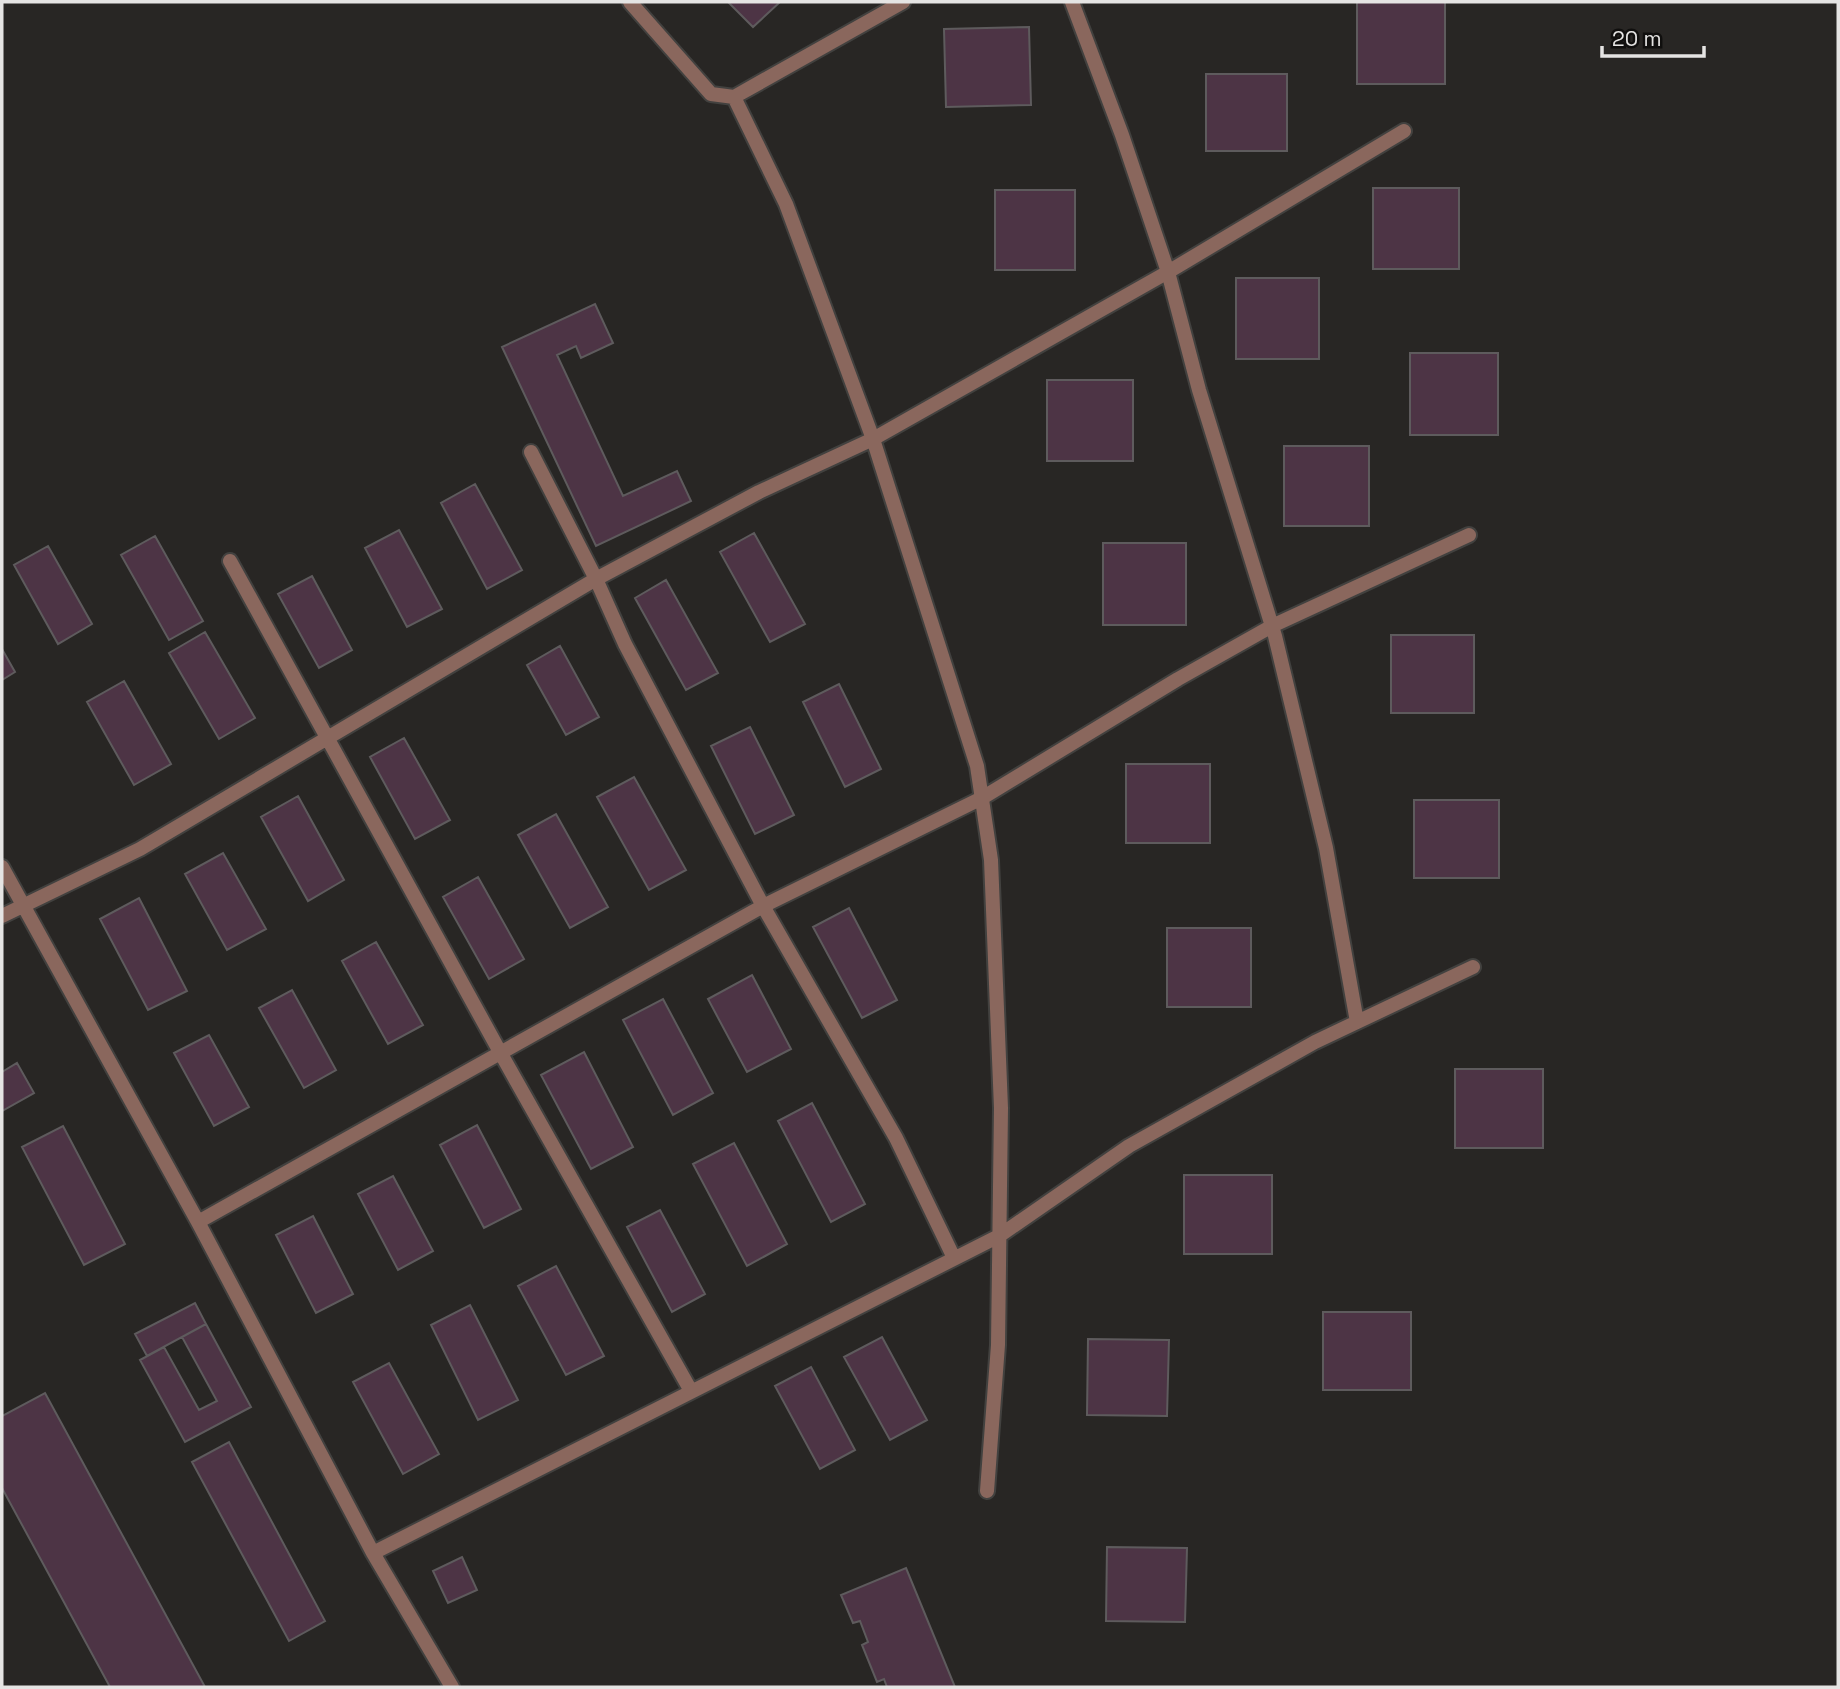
<svg xmlns="http://www.w3.org/2000/svg" width="1840" height="1689" font-family="'Space Grotesk',sans-serif">
  <rect width="100%" height="100%" fill="#282624"/>
  <path fill="#4d3445" stroke="#5e5b5d" stroke-width="2" d="M728 2H780L753 27Z
    M1357 2H1445V84H1357Z
    M1029 27 1031 105 946 107 944 29Z
    M1206 74H1287V151H1206Z
    M1373 188H1459V269H1373Z
    M995 190H1075V270H995Z
    M1236 278H1319V359H1236Z
    M595 304 613 343 581 358 576 346 557 355 623 496 677 471 691 501 596 546 502 347Z
    M1410 353H1498V435H1410Z
    M1047 380H1133V461H1047Z
    M1284 446H1369V526H1284Z
    M475 484 522 570 487 589 441 503Z
    M399 530 442 609 407 627 365 548Z
    M754 533 805 624 770 642 720 552Z
    M155 536 203 621 169 640 121 555Z
    M1103 543H1186V625H1103Z
    M48 546 92 624 58 644 14 565Z
    M312 576 352 650 319 668 278 594Z
    M666 580 718 673 686 690 635 598Z
    M205 632 255 718 219 739 169 653Z
    M1391 635H1474V713H1391Z
    M560 646 599 717 566 735 527 665Z
    M2 649 15 672 2 680Z
    M124 681 171 764 134 785 87 702Z
    M839 684 881 769 845 787 803 702Z
    M750 727 794 815 755 834 711 746Z
    M404 738 450 820 415 839 370 757Z
    M1126 764H1210V843H1126Z
    M634 777 686 870 649 890 597 797Z
    M298 796 344 880 308 901 261 817Z
    M1414 800H1499V878H1414Z
    M556 814 608 907 570 928 518 835Z
    M223 853 266 929 227 950 185 874Z
    M478 877 524 959 489 979 443 897Z
    M139 898 187 991 148 1010 100 919Z
    M849 908 897 1000 862 1018 813 927Z
    M1167 928H1251V1007H1167Z
    M376 942 423 1025 388 1044 342 961Z
    M752 975 791 1049 747 1072 708 999Z
    M292 990 336 1070 304 1088 259 1008Z
    M663 999 713 1093 673 1115 623 1020Z
    M209 1035 249 1107 214 1126 174 1053Z
    M584 1052 633 1147 591 1169 541 1075Z
    M17 1063 34 1093 2 1111V1072Z
    M1455 1069H1543V1148H1455Z
    M812 1103 865 1204 831 1222 778 1121Z
    M477 1125 521 1209 484 1228 440 1145Z
    M63 1126 125 1244 84 1265 22 1147Z
    M734 1143 787 1244 747 1266 693 1164Z
    M1184 1175H1272V1254H1184Z
    M393 1176 433 1251 398 1270 358 1194Z
    M660 1210 705 1294 672 1312 627 1227Z
    M313 1216 353 1294 316 1313 276 1235Z
    M556 1266 604 1356 566 1375 518 1286Z
    M195 1303 206 1324 147 1356 135 1334Z
    M470 1305 518 1400 478 1420 431 1325Z
    M1323 1312H1411V1390H1323Z
    M206 1324 251 1407 185 1442 140 1360 164 1347 199 1410 217 1401 182 1337Z
    M882 1337 927 1420 890 1440 844 1357Z
    M1088 1339 1169 1340 1167 1416 1087 1415Z
    M389 1363 439 1454 403 1474 353 1382Z
    M811 1367 855 1450 820 1469 775 1386Z
    M45 1393 205 1687H110L2 1488V1416Z
    M229 1442 325 1621 289 1641 192 1462Z
    M1107 1547 1187 1548 1185 1622 1106 1621Z
    M462 1557 477 1590 448 1603 433 1571Z
    M906 1568 955 1687H887L884 1679 877 1682 862 1645 868 1642 860 1621 853 1623 841 1595Z"/>
  <g fill="none" stroke-linecap="round" stroke-linejoin="round">
    <defs>
      <path id="minor" d="M630 2 711 94 734 97 903 2
        M1072 2 1122 135 1168 272 1199 390 1275 636 1326 848 1357 1022
        M734 97 786 204 873 439 977 766 991 860 1001 1108 998 1345 987 1491
        M531 452 596 579 625 644 763 906 896 1138 954 1258
        M230 561 500 1052 691 1391
        M2 867 198 1222 373 1553 452 1687
        M2 916 140 849 596 579 759 492 873 439 1168 272 1404 131
        M198 1222 763 906 982 798 1178 679 1272 626 1469 535
        M373 1553 999 1236 1129 1146 1315 1042 1473 967"/>
    </defs>
    <use href="#minor" stroke="#42413f" stroke-width="18"/>
    <use href="#minor" stroke="#8a675d" stroke-width="14"/>
  </g>
  <rect width="1840" height="1689" fill="none" stroke="#e5e4e3" stroke-width="7"/>
  <path d="M1602 46v10h102v-10" fill="none" stroke="#e5e4e3" stroke-width="3.5"/>
  <text x="1612" y="46" font-size="21" fill="#e5e4e3" stroke="#100f0e" stroke-width="5" paint-order="stroke">20 m</text>
</svg>
